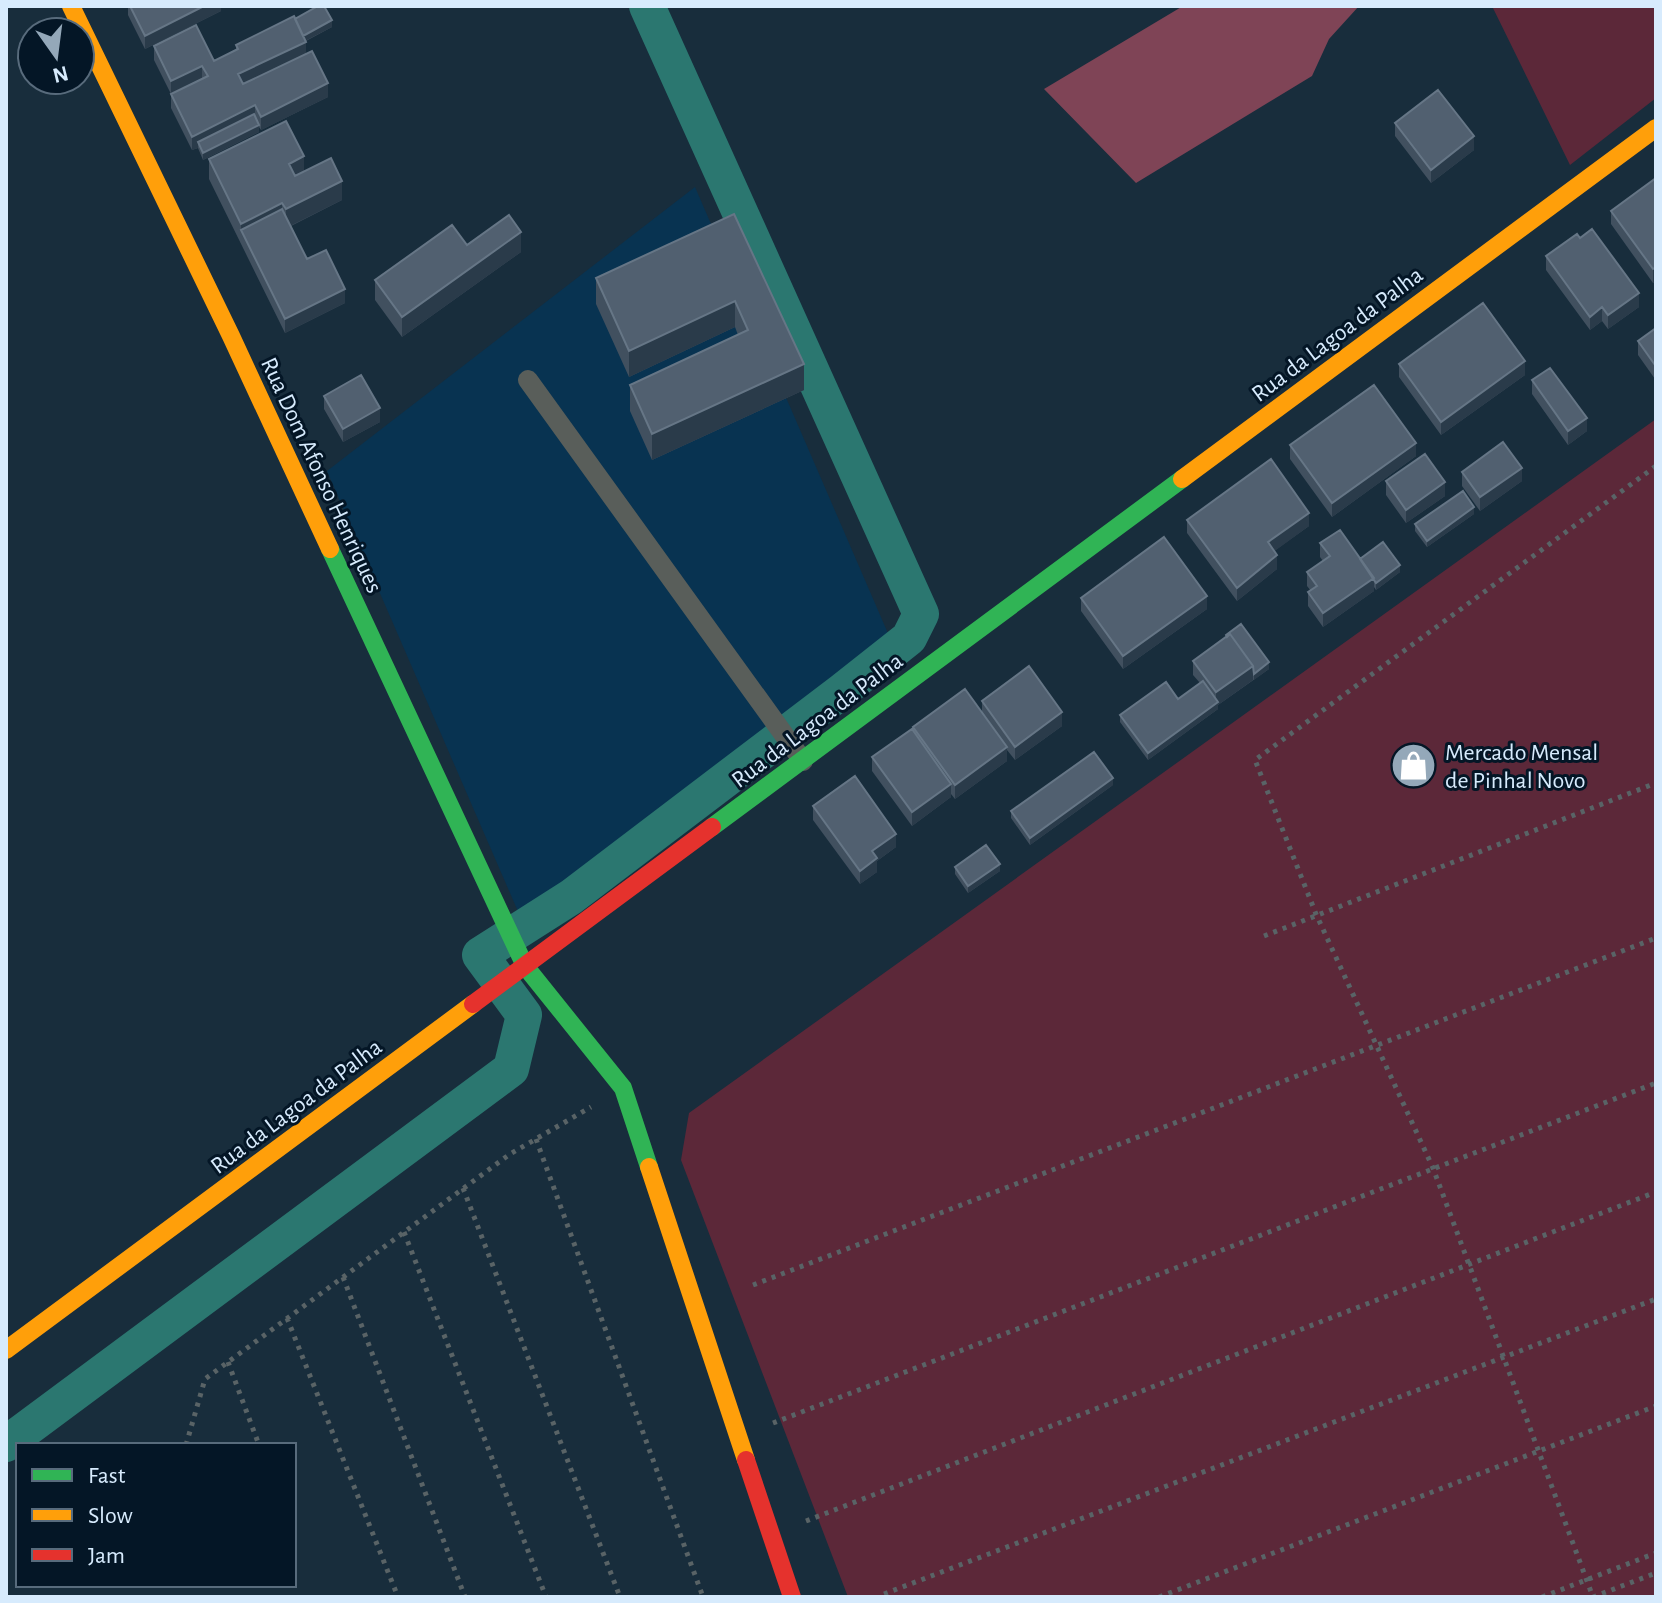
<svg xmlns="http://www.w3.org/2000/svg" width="1662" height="1603" font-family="'Alegreya Sans',sans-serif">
  <rect width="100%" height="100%" fill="#182d3c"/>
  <path fill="#083351" d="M695 187 890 638 520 916 327 471Z"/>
  <path fill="#5c2839" d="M1492 6H1656V98L1570 165Z
    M1656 419V1597H848L681 1160 689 1113Z"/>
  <path fill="#7f4456" d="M1183 6H1359L1329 39 1312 76 1136 183 1044 89Z"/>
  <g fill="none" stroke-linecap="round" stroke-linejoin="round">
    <path stroke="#2b7770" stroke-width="36" d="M6 1444 511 1069 524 1015 480 955 571 897 842 691 909 638 921 614 647 6"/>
    <path stroke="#596366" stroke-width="5" stroke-dasharray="4 6" stroke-linecap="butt" d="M1656 466 1255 760 1316 914 1433 1168 1593 1597 1656 1573
      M1264 936 1656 783
      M536 1139 703 1597
      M463 1188 620 1597
      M404 1232 546 1597
      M343 1277 465 1597
      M753 1285 1656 938
      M287 1318 398 1597
      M228 1362 259 1445
      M773 1423 1656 1083
      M186 1445 205 1379 510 1154 591 1107
      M806 1521 1656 1192
      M884 1594 1656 1299
      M1159 1597 1656 1406
      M1542 1597 1656 1553"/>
    <path stroke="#595e5a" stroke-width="20" d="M528 380 803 761"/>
    <path stroke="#30b455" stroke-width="18" d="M330 549 525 966 623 1088 649 1167
      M712 827 1182 479"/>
    <path stroke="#ff9f0a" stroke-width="18" d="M71 6 231 336 330 549
      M1182 479 1656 128
      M649 1167 746 1460
      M6 1350 473 1004"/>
    <path stroke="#e5322d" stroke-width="18" d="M473 1004 712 827
      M746 1460 792 1597"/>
  </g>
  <path fill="#41505f" d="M128 6H221V11L145 49 128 15Z
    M295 19 332 27 306 41V53L328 97 261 130 259 127V132L203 160 198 148 192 150 171 108V94L154 60V46L214 61 236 49V45Z
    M1395 123 1474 150 1431 183 1395 136Z
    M209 159 304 171 342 200 291 226 307 259 345 303 285 333 209 179Z
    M1656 178V281L1653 283 1611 224V211Z
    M734 214 804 390 652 460 630 411V385L738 335 735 327 629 377 596 304V278Z
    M467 245 521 252 402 337 375 300V280Z
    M1546 256 1639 307 1608 329 1602 321 1590 330 1546 270Z
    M1656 328V378L1655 379 1638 355V341Z
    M1399 364 1525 375 1441 435 1399 377Z
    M1532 380 1587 431 1568 445 1532 394Z
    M324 396 380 422 343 442 324 409Z
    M1290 445 1416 456 1332 517 1290 459Z
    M1462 472 1522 481 1480 511 1462 486Z
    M1386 481 1445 496 1406 523 1386 495Z
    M1474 514 1427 547 1415 531V524Z
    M1187 520 1309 526 1274 551 1277 569 1237 601 1187 533Z
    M1320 543 1360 559 1400 572 1376 590 1374 587V591L1323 627 1308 606V592L1311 591 1307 586V572L1323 561 1320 557Z
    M1081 598 1207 609 1123 669 1081 611Z
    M1226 635 1269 669 1218 705V709L1148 760 1120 722V715L1178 699 1200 683 1193 675V661L1226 638Z
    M982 701 1062 726 1015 760 1007 750V761L955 799 951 794V797L912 826 872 771V757L913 731V727L982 712Z
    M1113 785 1030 845 1011 818V811Z
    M813 806 896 847 877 861V872L860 884 813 820Z
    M955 867 1000 871 968 893 955 874Z"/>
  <path fill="#2a3b4a" d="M204 6H221V11L145 49V36Z
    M332 20V27L303 42V36Z
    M306 42V56L238 88V74Z
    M202 66V79L171 94V81Z
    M328 83V97L261 130V117Z
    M255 105V119L198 142V148L192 150V137Z
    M259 125V132L203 160V153Z
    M1474 136V150L1431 183V170Z
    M304 156V176L289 184V164Z
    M342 181V200L286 228V209Z
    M282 203V223L241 230V244V224Z
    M521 232V252L402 337V317Z
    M1656 267V281L1653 283V269Z
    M345 289V303L285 333V319Z
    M1639 293V307L1608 329V315Z
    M735 301V327L629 377V351Z
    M1602 307V321L1590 330V317Z
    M1525 361V375L1441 435V422Z
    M804 364V390L652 460V434Z
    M380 408V422L343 442V429Z
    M1587 418V431L1568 445V431Z
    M1416 443V456L1332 517V503Z
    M1522 468V481L1480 511V497Z
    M1445 482V496L1406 523V510Z
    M1474 507V514L1427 547V541Z
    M1309 513V526L1268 556V542Z
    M1277 555V569L1237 601V588Z
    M1400 565V572L1376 590V583Z
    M1374 578V591L1323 627V613Z
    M1207 596V609L1123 669V656Z
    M1269 662V669L1254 680V674Z
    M1253 666V680L1218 705V709L1148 760V753L1216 703V692Z
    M1062 712V726L1015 760V747Z
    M1007 747V761L955 799V785Z
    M1113 778V785L1030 845V838Z
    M951 784V797L912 826V812Z
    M896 834V847L877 861V872L860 884V871L872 851Z
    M1000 864V871L968 893V886Z"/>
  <path fill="#516070" stroke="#667686" stroke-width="2" d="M130 6H204L145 36Z
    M318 6H324L332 20 303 36 295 19Z
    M294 16 306 42 238 74 243 84 312 51 328 83 261 117 255 105 192 137 171 94 208 76 202 66 171 81 154 46 196 25 214 61 238 49 236 45Z
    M1438 90 1474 136 1431 170 1395 123Z
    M254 114 259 125 203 153 198 142Z
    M286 121 304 156 289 164 295 176 331 158 342 181 286 209 282 203 241 224 209 159Z
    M1656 178V267L1653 269 1611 211Z
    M282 209 307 259 326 250 345 289 285 319 241 230Z
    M734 214 804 364 652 434 630 385 748 330 735 301 629 351 596 278Z
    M509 215 521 232 402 317 375 280 452 225 467 245Z
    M1592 229 1639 293 1608 315 1602 307 1590 317 1546 256 1577 234 1580 238Z
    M1483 303 1525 361 1441 422 1399 364Z
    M1656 328V365H1655L1638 341Z
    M1550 368 1587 418 1568 431 1532 380Z
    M361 375 380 408 343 429 324 396Z
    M1374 385 1416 443 1332 503 1290 445Z
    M1503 442 1522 468 1480 497 1462 472Z
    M1425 454 1445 482 1406 510 1386 481Z
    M1271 459 1309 513 1268 542 1277 555 1237 588 1187 520Z
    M1463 491 1474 507 1427 541 1415 524Z
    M1340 530 1374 578 1323 613 1308 592 1317 586 1307 572 1330 556 1320 543Z
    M1164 537 1207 596 1123 656 1081 598Z
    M1383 542 1400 565 1376 583 1360 559Z
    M1241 624 1269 662 1254 674 1253 666 1230 634 1227 637 1226 635Z
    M1230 634 1253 666 1216 692 1193 661Z
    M1029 666 1062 712 1015 747 982 701Z
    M1203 681 1218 702 1148 753 1120 715 1166 682 1178 699Z
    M965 689 1007 747 955 785 913 727Z
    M912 729 951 784 912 812 872 757Z
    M1094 752 1113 778 1030 838 1011 811Z
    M855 776 896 834 872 851 877 858 860 871 813 806Z
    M986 845 1000 864 968 886 955 867Z"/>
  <defs>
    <symbol id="shop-disc" viewBox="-11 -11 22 22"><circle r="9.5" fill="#94a8b9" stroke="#041626"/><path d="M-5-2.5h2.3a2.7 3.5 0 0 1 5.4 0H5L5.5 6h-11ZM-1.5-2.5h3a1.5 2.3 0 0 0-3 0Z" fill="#fff"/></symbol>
  </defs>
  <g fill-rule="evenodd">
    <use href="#shop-disc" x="1388" y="740" width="51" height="51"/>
  </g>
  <g text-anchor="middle" stroke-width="6" stroke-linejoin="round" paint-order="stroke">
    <g font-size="24" fill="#d7ebfd" stroke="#041626">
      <text transform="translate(1337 334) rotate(-37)" y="8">Rua da Lagoa da Palha</text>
      <text transform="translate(322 475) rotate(65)" y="8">Rua Dom Afonso Henriques</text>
      <text transform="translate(817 720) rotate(-37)" y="8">Rua da Lagoa da Palha</text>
      <text transform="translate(296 1106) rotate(-37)" y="8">Rua da Lagoa da Palha</text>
    </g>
    <g font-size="24" fill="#d7ebfd" stroke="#041626" text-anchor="start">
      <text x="1445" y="760">Mercado Mensal<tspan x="1445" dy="28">de Pinhal Novo</tspan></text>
    </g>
  </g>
  <rect width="1662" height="1603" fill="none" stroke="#d7ebfd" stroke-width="16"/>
  <rect x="16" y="1443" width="280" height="144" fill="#041626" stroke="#586b7c" stroke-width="2"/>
  <rect x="32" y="1469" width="40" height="12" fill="#30b455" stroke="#586b7c" stroke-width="2"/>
  <text x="88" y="1483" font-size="24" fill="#d7ebfd">Fast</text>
  <rect x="32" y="1509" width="40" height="12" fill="#ff9f0a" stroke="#586b7c" stroke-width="2"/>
  <text x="88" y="1523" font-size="24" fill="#d7ebfd">Slow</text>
  <rect x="32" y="1549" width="40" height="12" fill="#e5322d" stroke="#586b7c" stroke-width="2"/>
  <text x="88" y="1563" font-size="24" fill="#d7ebfd">Jam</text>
  <g transform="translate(56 56) rotate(166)"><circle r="38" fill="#041626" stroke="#586b7c" stroke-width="2"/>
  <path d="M0-6L14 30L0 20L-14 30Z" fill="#94a8b9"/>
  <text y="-12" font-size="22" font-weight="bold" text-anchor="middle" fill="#d7ebfd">N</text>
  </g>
</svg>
